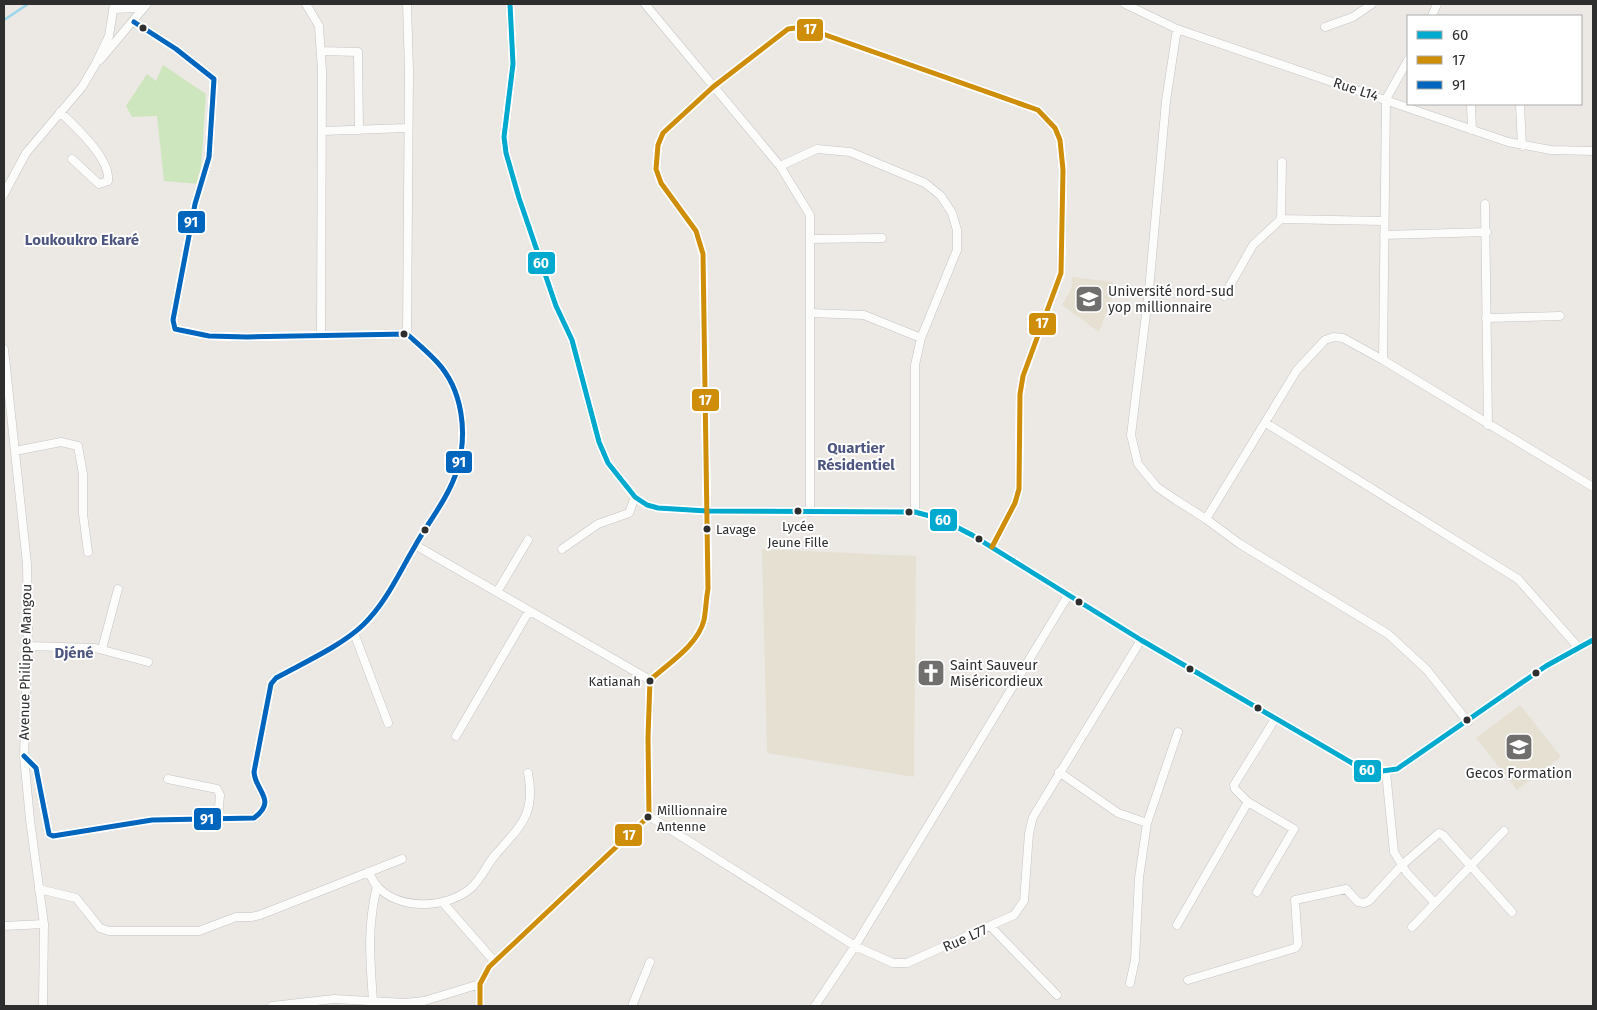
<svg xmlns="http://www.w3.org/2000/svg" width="1597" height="1010" font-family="'Fira Sans',sans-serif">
  <rect width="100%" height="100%" fill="#ece8e4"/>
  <path fill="#e6e0d3" d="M1072 277 1113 282 1112 292 1114 293 1099 332 1062 305 1071 289Z
    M762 549 916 556 914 777 767 753Z
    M1520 705 1561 757 1517 790 1476 738Z"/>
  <path fill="#cee6be" d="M163 65 206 94 200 184 164 181 157 116 132 117 126 106 147 74 156 81Z"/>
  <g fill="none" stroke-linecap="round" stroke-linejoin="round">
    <path stroke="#99d6ec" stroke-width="2.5" d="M4 20 28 4"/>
    <defs>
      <path id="minor" d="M306 4 319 26 322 71 321 335
        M510 4 513 64 504 137 506 153 519 198 556 306 572 340 599 442 608 463 635 497 647 505 658 508 707 511 915 512 941 519 972 535 1141 640 1364 770 1375 772 1397 769 1546 666 1593 640
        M645 4 780 166 810 215V512
        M1125 4 1177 29 1508 142 1551 150 1593 151
        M114 9 136 8 146 5
        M1432 16 1437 4
        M1325 27 1353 17 1372 4
        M1177 29 1166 101 1149 290 1131 435 1138 464 1157 487 1176 500 1206 519 1240 544 1388 634 1427 670 1468 722
        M321 51 358 52 359 130
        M100 60 147 4
        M1471 104 1472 130
        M1520 104 1522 146
        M60 112C75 126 111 159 108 181L99 184 72 159
        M323 131 407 128
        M780 166 817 149 850 152 925 183 941 196 952 213 957 230V250L921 338 915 365V512
        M4 194 26 153 82 87 95 65 109 36 114 4
        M1485 204 1488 425
        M1281 219 1282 162
        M1384 235 1487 232
        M811 239 882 238
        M1224 296 1253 245 1281 219 1383 221
        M810 313 864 315 921 338
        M1486 318 1560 316
        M407 334 409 71 407 4
        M4 349 27 564 28 627 24 756 30 820 44 924 43 1006
        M1383 360 1386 99 1408 60
        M1266 423 1518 579 1578 647
        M15 451 61 442 78 446 83 474V514L88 552
        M1206 519 1297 370 1325 340 1334 337 1343 338 1383 360 1593 487
        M415 545 650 680
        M562 549 598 524 629 513 635 497
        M497 592 528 540
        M354 633 388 723
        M27 646 95 648 148 662
        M102 649 118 589
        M456 736 529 611
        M24 756 36 768 49 834 53 836 152 820 254 818C278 800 255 791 254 772L271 684 276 678C303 663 341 646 363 625 386 603 399 573 415 546 429 521 449 497 457 470 468 434 463 390 437 362 428 352 417 343 407 334L247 337 209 336 175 329 173 320 195 204 209 157 214 79 176 49 134 22
        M1059 772 1118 813 1147 823 1178 732
        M1386 772 1394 852 1407 873 1435 903
        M168 779 217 789 220 795 218 819
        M1248 802 1294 829 1257 892
        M649 816 855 946 893 963H907L1014 915 1024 901 1029 833 1033 817 1141 640
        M368 872C371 876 373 881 376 885 398 911 447 909 471 888 482 878 487 864 496 854 521 826 536 813 528 773
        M39 889 76 898 100 928 109 931H199L236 917H251L260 915 402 859
        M445 902V905L494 961
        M1177 925 1248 802 1235 789 1234 785 1275 719
        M4 926 44 924
        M991 927 1057 995
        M1412 927 1504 831
        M1188 980 1295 948 1298 944 1295 900 1346 889 1358 902 1364 903 1369 901 1402 865 1439 833 1443 835 1512 912
        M1130 983 1135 960 1139 878 1147 823
        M373 1001C370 959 367 927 377 886
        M272 1006 334 999 405 1003 424 1001 480 984
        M480 1006V984L489 967 649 816 648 737 650 680C669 663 698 645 704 620 706 610 706 599 708 589L703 254 696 231 661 183 656 169 658 145 663 133 713 87 788 29 803 27 1038 110 1055 128 1060 140 1063 170 1061 273 1023 376 1020 394 1019 489 1015 503 992 547
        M632 1006 650 962
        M815 1006 855 946 1069 594"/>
    </defs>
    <use href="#minor" stroke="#c5c4c5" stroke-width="9"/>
    <use href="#minor" stroke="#fcfcfb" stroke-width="8"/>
    <defs>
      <path id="bus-1" d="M510 4 513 64 504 137 506 153 519 198 556 306 572 340 599 442 608 463 635 497 647 505 658 508 707 511 915 512 941 519 972 535 1141 640 1364 770 1375 772 1397 769 1546 666 1593 640"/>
      <path id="bus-2" d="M480 1006V984L489 967 649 816 648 737 650 680C669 663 698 645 704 620 706 610 706 599 708 589L703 254 696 231 661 183 656 169 658 145 663 133 713 87 788 29 803 27 1038 110 1055 128 1060 140 1063 170 1061 273 1023 376 1020 394 1019 489 1015 503 992 547"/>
      <path id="bus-3" d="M24 756 36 768 49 834 53 836 152 820 254 818C278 800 255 791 254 772L271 684 276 678C303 663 341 646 363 625 386 603 399 573 415 546 429 521 449 497 457 470 468 434 463 390 437 362 428 352 417 343 407 334L247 337 209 336 175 329 173 320 195 204 209 157 214 79 176 49 134 22"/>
    </defs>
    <use href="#bus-1" stroke="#fff" stroke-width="9"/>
    <use href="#bus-2" stroke="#fff" stroke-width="9"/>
    <use href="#bus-3" stroke="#fff" stroke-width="9"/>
    <use href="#bus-1" stroke="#00a9ce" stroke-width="5"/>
    <use href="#bus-2" stroke="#cf8e09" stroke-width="5"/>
    <use href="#bus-3" stroke="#0065bd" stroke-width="5"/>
  </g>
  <defs>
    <symbol id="university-square" viewBox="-11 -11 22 22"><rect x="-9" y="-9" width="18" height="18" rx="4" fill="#706f6e" stroke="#fff"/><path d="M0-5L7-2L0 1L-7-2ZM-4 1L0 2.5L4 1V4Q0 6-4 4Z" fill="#fff"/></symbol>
    <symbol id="church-square" viewBox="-11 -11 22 22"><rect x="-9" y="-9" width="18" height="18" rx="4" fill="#706f6e" stroke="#fff"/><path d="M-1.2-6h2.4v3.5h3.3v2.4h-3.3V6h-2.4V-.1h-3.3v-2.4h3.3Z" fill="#fff"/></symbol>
  </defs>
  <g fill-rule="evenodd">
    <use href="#university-square" x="1073" y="283" width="32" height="32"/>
    <use href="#church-square" x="915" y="657" width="32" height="32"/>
    <use href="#university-square" x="1503" y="731" width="32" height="32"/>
  </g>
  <g fill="#2e2e2e" stroke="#fff" stroke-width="2">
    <circle cx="143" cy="28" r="4.5"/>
    <circle cx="404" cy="334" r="4.5"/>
    <circle cx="798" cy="511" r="4.5"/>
    <circle cx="909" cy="512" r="4.5"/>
    <circle cx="707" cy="529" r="4.5"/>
    <circle cx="425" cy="530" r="4.5"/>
    <circle cx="979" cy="539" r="4.5"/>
    <circle cx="1079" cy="602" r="4.5"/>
    <circle cx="1190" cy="669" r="4.5"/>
    <circle cx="1536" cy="673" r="4.5"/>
    <circle cx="650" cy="681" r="4.5"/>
    <circle cx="1258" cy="708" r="4.5"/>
    <circle cx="1467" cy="720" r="4.5"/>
    <circle cx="648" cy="817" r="4.5"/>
  </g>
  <g text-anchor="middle" stroke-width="4" stroke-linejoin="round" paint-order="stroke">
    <g font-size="13" fill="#2e2e2e" stroke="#fff" text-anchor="start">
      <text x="798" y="531" text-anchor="middle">Lycée<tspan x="798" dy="16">Jeune Fille</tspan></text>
      <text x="716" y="534">Lavage</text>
      <text x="641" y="686" text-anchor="end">Katianah</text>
      <text x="657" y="815">Millionnaire<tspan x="657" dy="16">Antenne</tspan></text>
    </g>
    <g font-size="14" fill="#2e2e2e" stroke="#fff">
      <text transform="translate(1356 89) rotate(18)" y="5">Rue L14</text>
      <text transform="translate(25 662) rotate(-89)" y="5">Avenue Philippe Mangou</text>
      <text transform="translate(965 938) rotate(-24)" y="5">Rue L77</text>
    </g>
    <g font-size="14" fill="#2e2e2e" stroke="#fff" text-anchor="start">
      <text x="1108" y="296">Université nord-sud<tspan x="1108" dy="16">yop millionnaire</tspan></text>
      <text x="950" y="670">Saint Sauveur<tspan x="950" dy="16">Miséricordieux</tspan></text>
      <text x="1519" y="778" text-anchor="middle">Gecos Formation</text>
    </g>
    <g font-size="15" font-weight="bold" fill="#4d5680" stroke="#fff">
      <text x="82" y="245">Loukoukro Ekaré</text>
      <text x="856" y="453">Quartier<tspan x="856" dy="17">Résidentiel</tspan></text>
      <text x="74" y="658">Djéné</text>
    </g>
  </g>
  <g stroke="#fff" stroke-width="2">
    <rect x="796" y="18" width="28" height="24" rx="5" fill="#cf8e09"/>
    <rect x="177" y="210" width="29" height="24" rx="5" fill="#0065bd"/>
    <rect x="527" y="251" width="29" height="24" rx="5" fill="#00a9ce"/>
    <rect x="1028" y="312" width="29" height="24" rx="5" fill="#cf8e09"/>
    <rect x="691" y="388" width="29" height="24" rx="5" fill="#cf8e09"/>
    <rect x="445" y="450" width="28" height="24" rx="5" fill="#0065bd"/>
    <rect x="929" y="508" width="29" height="24" rx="5" fill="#00a9ce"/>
    <rect x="1353" y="759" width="29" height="24" rx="5" fill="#00a9ce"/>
    <rect x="193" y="807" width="29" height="24" rx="5" fill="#0065bd"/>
    <rect x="614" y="823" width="29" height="24" rx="5" fill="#cf8e09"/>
  </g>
  <g font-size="14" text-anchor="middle" font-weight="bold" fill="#fff">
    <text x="810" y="34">17</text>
    <text x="191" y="227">91</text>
    <text x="541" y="268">60</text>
    <text x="1042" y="328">17</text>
    <text x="705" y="405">17</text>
    <text x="459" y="467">91</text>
    <text x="943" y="525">60</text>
    <text x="1367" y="775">60</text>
    <text x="207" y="824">91</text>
    <text x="629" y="840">17</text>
  </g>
  <rect width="1597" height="1010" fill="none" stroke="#2e2e2e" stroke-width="10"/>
  <rect x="1407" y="15" width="175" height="90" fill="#ffffff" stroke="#ababab"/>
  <rect x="1417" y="31" width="25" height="8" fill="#00a9ce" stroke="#ababab"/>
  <text x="1452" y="40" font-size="15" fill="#2e2e2e">60</text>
  <rect x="1417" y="56" width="25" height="8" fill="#cf8e09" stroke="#ababab"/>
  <text x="1452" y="65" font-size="15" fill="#2e2e2e">17</text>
  <rect x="1417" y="81" width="25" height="8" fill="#0065bd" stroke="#ababab"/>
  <text x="1452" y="90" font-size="15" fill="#2e2e2e">91</text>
</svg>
